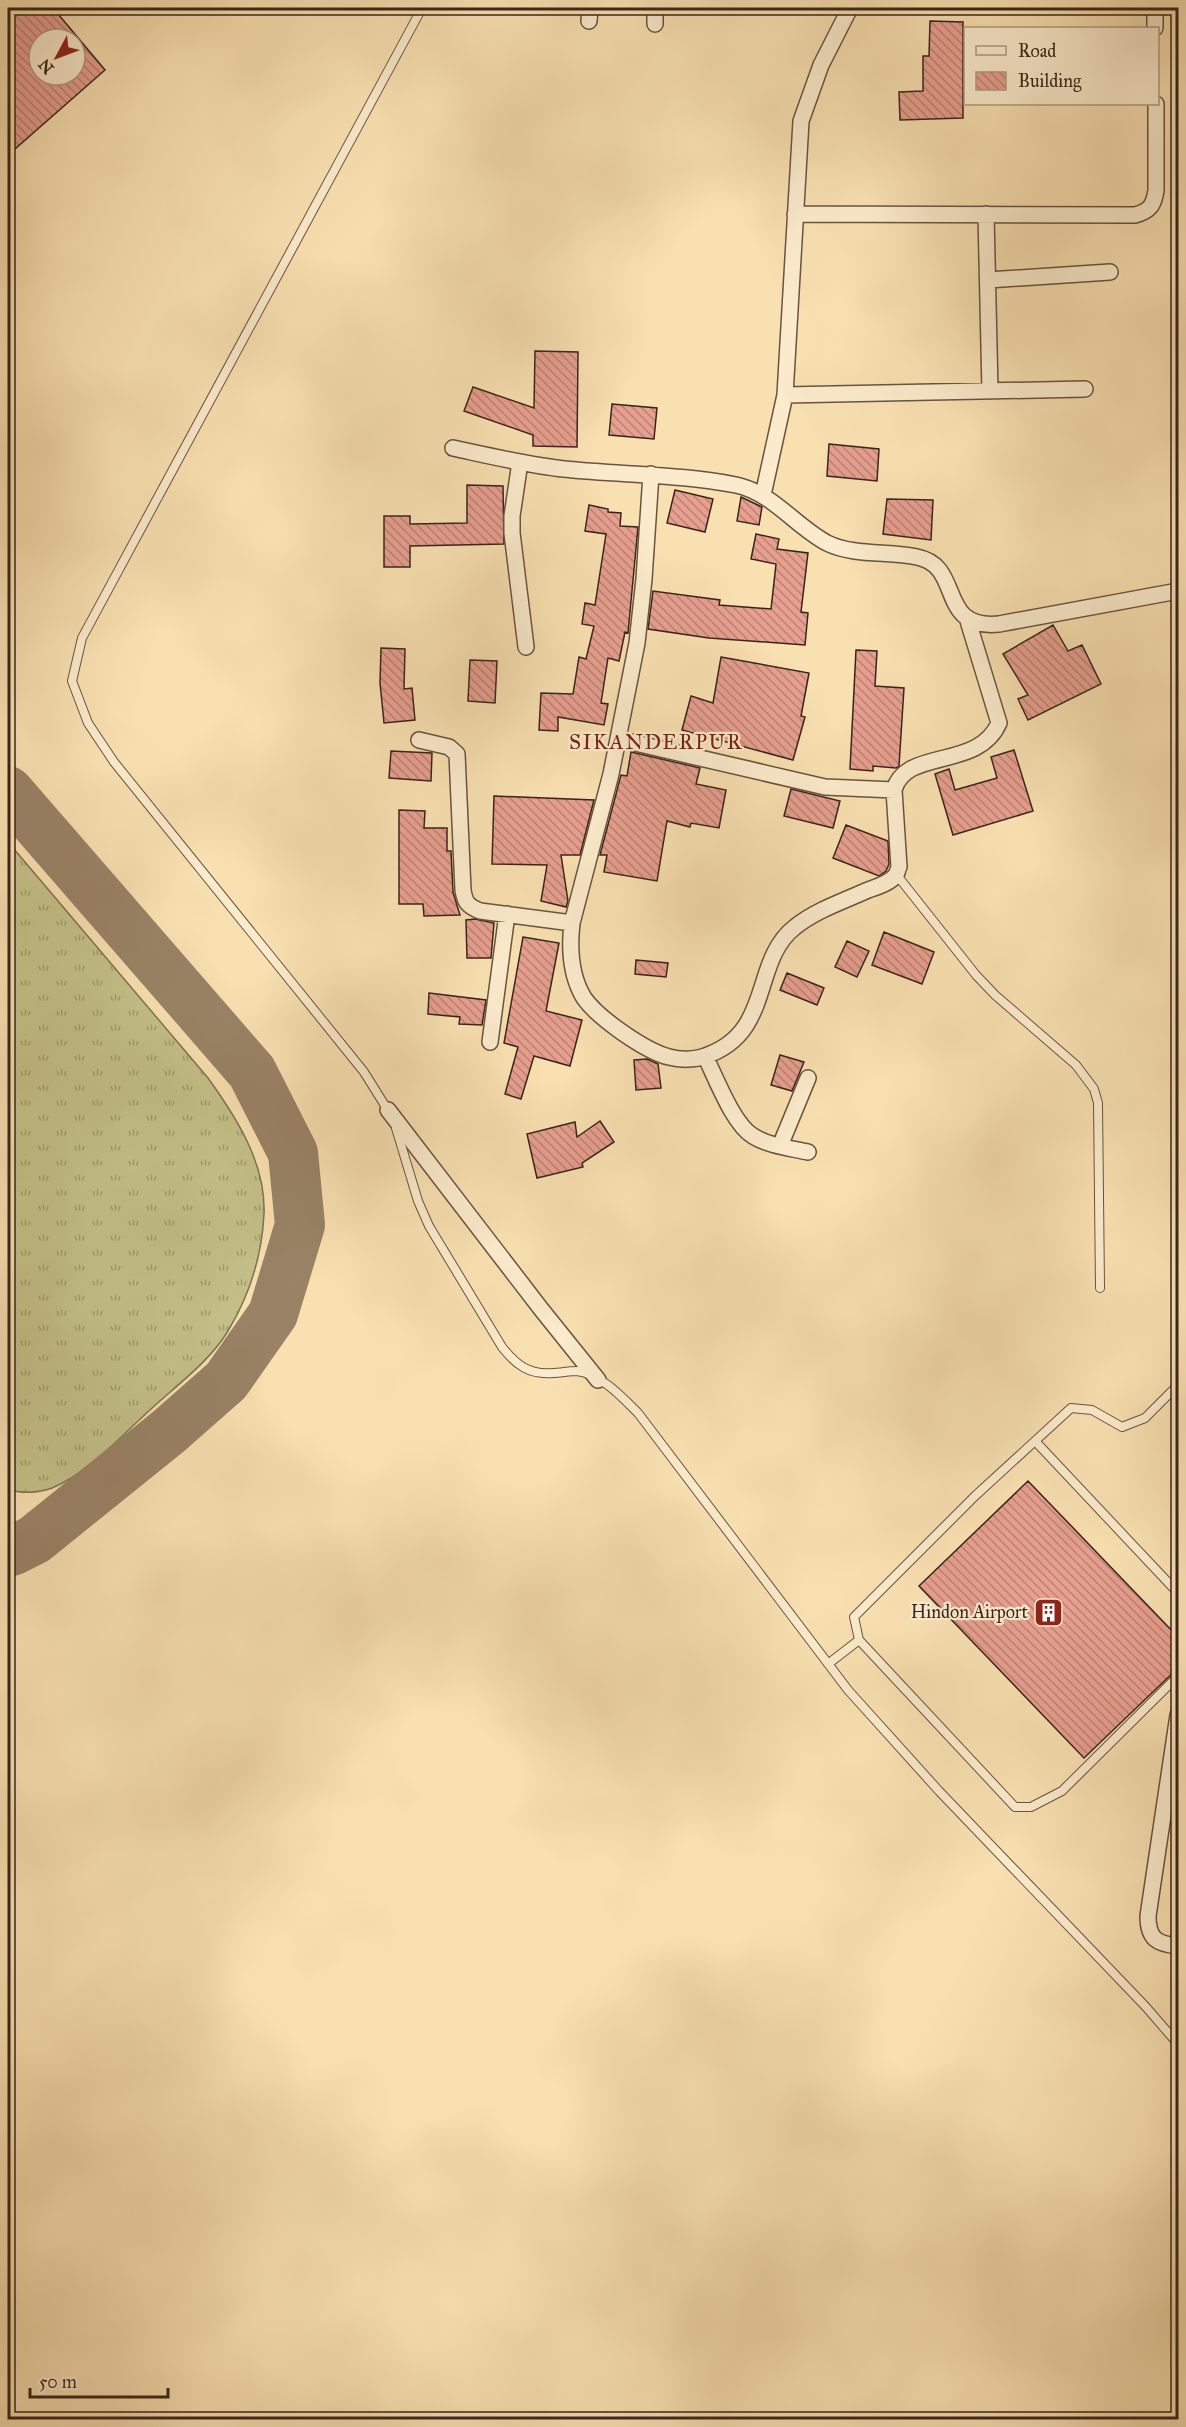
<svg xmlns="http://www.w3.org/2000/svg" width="1186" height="2427" font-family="'IM FELL Great Primer',serif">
  <defs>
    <pattern id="grass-tufts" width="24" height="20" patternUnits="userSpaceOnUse" patternTransform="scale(1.5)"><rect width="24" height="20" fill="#c4c188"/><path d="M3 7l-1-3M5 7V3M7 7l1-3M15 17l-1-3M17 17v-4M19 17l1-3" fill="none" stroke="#a09d6e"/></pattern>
    <pattern id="building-back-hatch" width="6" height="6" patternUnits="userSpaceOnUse" patternTransform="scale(1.5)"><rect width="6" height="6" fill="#e79f8f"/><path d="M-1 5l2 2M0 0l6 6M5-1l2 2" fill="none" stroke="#bc8174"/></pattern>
  </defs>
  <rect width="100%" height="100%" fill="#f9e0b1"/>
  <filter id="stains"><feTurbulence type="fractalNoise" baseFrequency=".00333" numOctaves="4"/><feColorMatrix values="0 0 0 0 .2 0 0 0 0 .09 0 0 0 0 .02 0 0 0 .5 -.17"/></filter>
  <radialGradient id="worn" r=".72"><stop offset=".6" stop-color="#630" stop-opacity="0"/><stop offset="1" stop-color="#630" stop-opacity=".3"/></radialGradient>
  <path fill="url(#grass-tufts)" stroke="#7e7252" stroke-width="1.5" d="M8 842 208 1078C236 1117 266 1163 264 1214 262 1255 249 1296 228 1331 210 1361 177 1385 151 1409 121 1436 90 1472 52 1488 38 1493 21 1494 8 1489Z"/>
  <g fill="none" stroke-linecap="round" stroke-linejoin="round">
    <path stroke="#998266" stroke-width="50" d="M8 791 252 1072 293 1153 300 1225 273 1314 226 1381 168 1432 34 1540 12 1551H8"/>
  </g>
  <path fill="url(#building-back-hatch)" stroke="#39241c" stroke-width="1.5" fill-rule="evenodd" d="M8 8H53L105 70 8 155ZM39 39H75V75H39Z
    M930 21 963 22V118L900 120 899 92 923 91V56H929Z
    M535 351 578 352 577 447 533 446V435L464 411 473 387 534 408Z
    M612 404 657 408 654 439 609 435Z
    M829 444 879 449 877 481 827 476Z
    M467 485 503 486 504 544 410 546V567H384V516H410V524L467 523Z
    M675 490 713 499 705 532 667 523Z
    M741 497 762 507 759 525 737 521Z
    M887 499 933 500 931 540 883 534Z
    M589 505 608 509V512L621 513 620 526 638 527 628 633 625 632 619 661 608 658 601 703 608 704 604 725 558 717V731L539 730 541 693 573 694 579 657 586 659 594 626 582 624 585 603 595 605 606 534 585 531Z
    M756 534 779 539 777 549 808 553 801 612 808 613 805 645 709 638 648 629 653 591 720 600 719 605 771 609 776 564 751 559Z
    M1053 625 1068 651 1082 645 1101 684 1028 720 1018 699 1028 695 1003 654Z
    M381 648 405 649 404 689 412 688 415 720 384 723 380 683Z
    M856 650 877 651 875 686 904 688 899 766 896 768 873 766V771L850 769Z
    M721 657 809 673 801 716 805 717 793 760 682 730 691 696 713 703Z
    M470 660 497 661 495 703 468 701Z
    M1014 750 1033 811 953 835 935 774 949 769 955 790 997 778 991 757Z
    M391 751 432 753 431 781 389 778Z
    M631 752 700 768 696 784 726 790 719 828 691 823 690 827 667 821 657 881 604 872 607 855H600L621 775 627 776Z
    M791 789 840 801 833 828 784 816Z
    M494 796 594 800 580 855H561L568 901 566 907 541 901 547 865 492 864Z
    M399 810 425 811 424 828H447V851H451L453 892 460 915 424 916 423 904H399Z
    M846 825 888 841 889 864 886 871 879 876 833 858Z
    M475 919 494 923 491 958H467L466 920Z
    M884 932 934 952 922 984 872 965Z
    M523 937 559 943 546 1011 582 1020 570 1066 534 1056 521 1099 505 1094 518 1047 504 1043Z
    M847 941 869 951 857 977 835 967Z
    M636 960 668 963 666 977 635 974Z
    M787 973 824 988 817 1005 780 990Z
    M429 993 486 1000 482 1025 459 1024 460 1017 428 1014Z
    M780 1055 804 1062 792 1091 771 1085Z
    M647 1059 658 1064 661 1088 636 1090 634 1060Z
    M600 1121 614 1142 582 1163 583 1167 537 1178 527 1134 575 1122 577 1137Z
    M1028 1481 1179 1638V1667L1084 1758 919 1586Z"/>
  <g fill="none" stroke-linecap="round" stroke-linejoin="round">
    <defs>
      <path id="service" d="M896 874 976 975 995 995 1076 1065 1094 1089 1098 1103 1100 1288
        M389 1112 364 1072 114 762 88 723 72 681 82 638 422 8
        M396 1128 418 1201 429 1226 502 1347C516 1365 529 1375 553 1373 560 1373 569 1371 577 1371 601 1374 622 1397 638 1413L848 1690 939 1791 1146 2007 1178 2044
        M1178 1385 1145 1418 1122 1427 1092 1410 1071 1408 975 1496 854 1617 859 1640 1015 1807H1031L1062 1791 1178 1676
        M1035 1441 1178 1593
        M828 1664 859 1640"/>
      <path id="minor" d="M655 8V24
        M1155 8V28
        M589 21 590 8
        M795 214 1135 215C1150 211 1154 205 1156 190V104
        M986 214 990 391
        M988 280 1110 272
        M785 395 1085 389
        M453 448C490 456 527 465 564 469 622 475 679 474 736 485 773 493 795 526 827 543 853 556 889 551 917 557 964 566 936 630 999 624L1178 591
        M520 462 512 516V533L526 647
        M651 474 644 579 637 643 611 774 572 923C569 949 570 975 584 998 598 1018 645 1051 669 1057 680 1060 695 1060 705 1056 774 1033 751 961 795 927 816 910 844 901 868 890 877 887 890 883 896 875 897 874 898 868 899 867L894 790C906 747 978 771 999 723L968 621
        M763 495 785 395 801 121 821 65 850 8
        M618 739 825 787 894 790
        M419 740 449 747 457 754 463 890C465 903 468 906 480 911L572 923
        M490 1042 507 914
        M705 1056C716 1078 733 1124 753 1136 769 1146 790 1148 808 1152
        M388 1110 541 1309 598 1380
        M780 1146 808 1078
        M1178 1715 1148 1916C1148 1939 1157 1944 1178 1946"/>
    </defs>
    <use href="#service" stroke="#695341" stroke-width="10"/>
    <use href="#minor" stroke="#695341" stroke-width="18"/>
    <use href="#service" stroke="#fbebcc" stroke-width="8"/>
    <use href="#minor" stroke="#fbebcc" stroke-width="15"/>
  </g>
  <defs>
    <symbol id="building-square" viewBox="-11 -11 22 22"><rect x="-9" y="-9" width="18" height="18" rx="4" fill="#8f2418" stroke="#fbebcc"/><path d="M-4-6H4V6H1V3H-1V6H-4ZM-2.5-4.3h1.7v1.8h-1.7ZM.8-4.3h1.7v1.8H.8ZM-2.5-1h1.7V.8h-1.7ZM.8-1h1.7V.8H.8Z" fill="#fff"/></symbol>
  </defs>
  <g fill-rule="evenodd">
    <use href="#building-square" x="1032" y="1596" width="33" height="33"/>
  </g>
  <g text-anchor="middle" stroke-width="4.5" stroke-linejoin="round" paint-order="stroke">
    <g font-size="18" fill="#39241c" stroke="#fbebcc" text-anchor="end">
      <text x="1028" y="1618">Hindon Airport</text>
    </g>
    <g font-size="21" letter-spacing="1.5" fill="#7a1f14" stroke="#fbebcc">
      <text x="656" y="749">SIKANDERPUR</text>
    </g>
  </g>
  <rect width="1186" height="2427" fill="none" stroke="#f9e0b1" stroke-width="30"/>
  <rect x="9" y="9" width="1168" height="2409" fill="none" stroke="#39241c" stroke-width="3"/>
  <rect x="15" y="15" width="1156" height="2397" fill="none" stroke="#39241c" stroke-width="1.5"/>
  <rect x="964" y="27" width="195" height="78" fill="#fbebcc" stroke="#ad9b86" stroke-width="1.5"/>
  <rect x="976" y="46" width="30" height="9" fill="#fbebcc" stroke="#ad9b86" stroke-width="1.5"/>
  <text x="1018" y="57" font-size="18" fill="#39241c">Road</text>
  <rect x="976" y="72" width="30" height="18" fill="url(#building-back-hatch)" stroke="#ad9b86" stroke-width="1.5"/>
  <text x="1018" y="87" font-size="18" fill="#39241c">Building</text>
  <g transform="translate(57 57) rotate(229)"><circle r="28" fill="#fbebcc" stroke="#ad9b86" stroke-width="1.5"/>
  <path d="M0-4.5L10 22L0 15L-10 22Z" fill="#8f2418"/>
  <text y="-9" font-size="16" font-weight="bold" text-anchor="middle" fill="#39241c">N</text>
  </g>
  <path d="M30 2388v9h138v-9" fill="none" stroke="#39241c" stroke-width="3"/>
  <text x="39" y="2388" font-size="18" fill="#39241c" stroke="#fbebcc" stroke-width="4.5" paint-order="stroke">50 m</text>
  <rect width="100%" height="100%" filter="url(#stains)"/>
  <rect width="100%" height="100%" fill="url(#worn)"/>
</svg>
